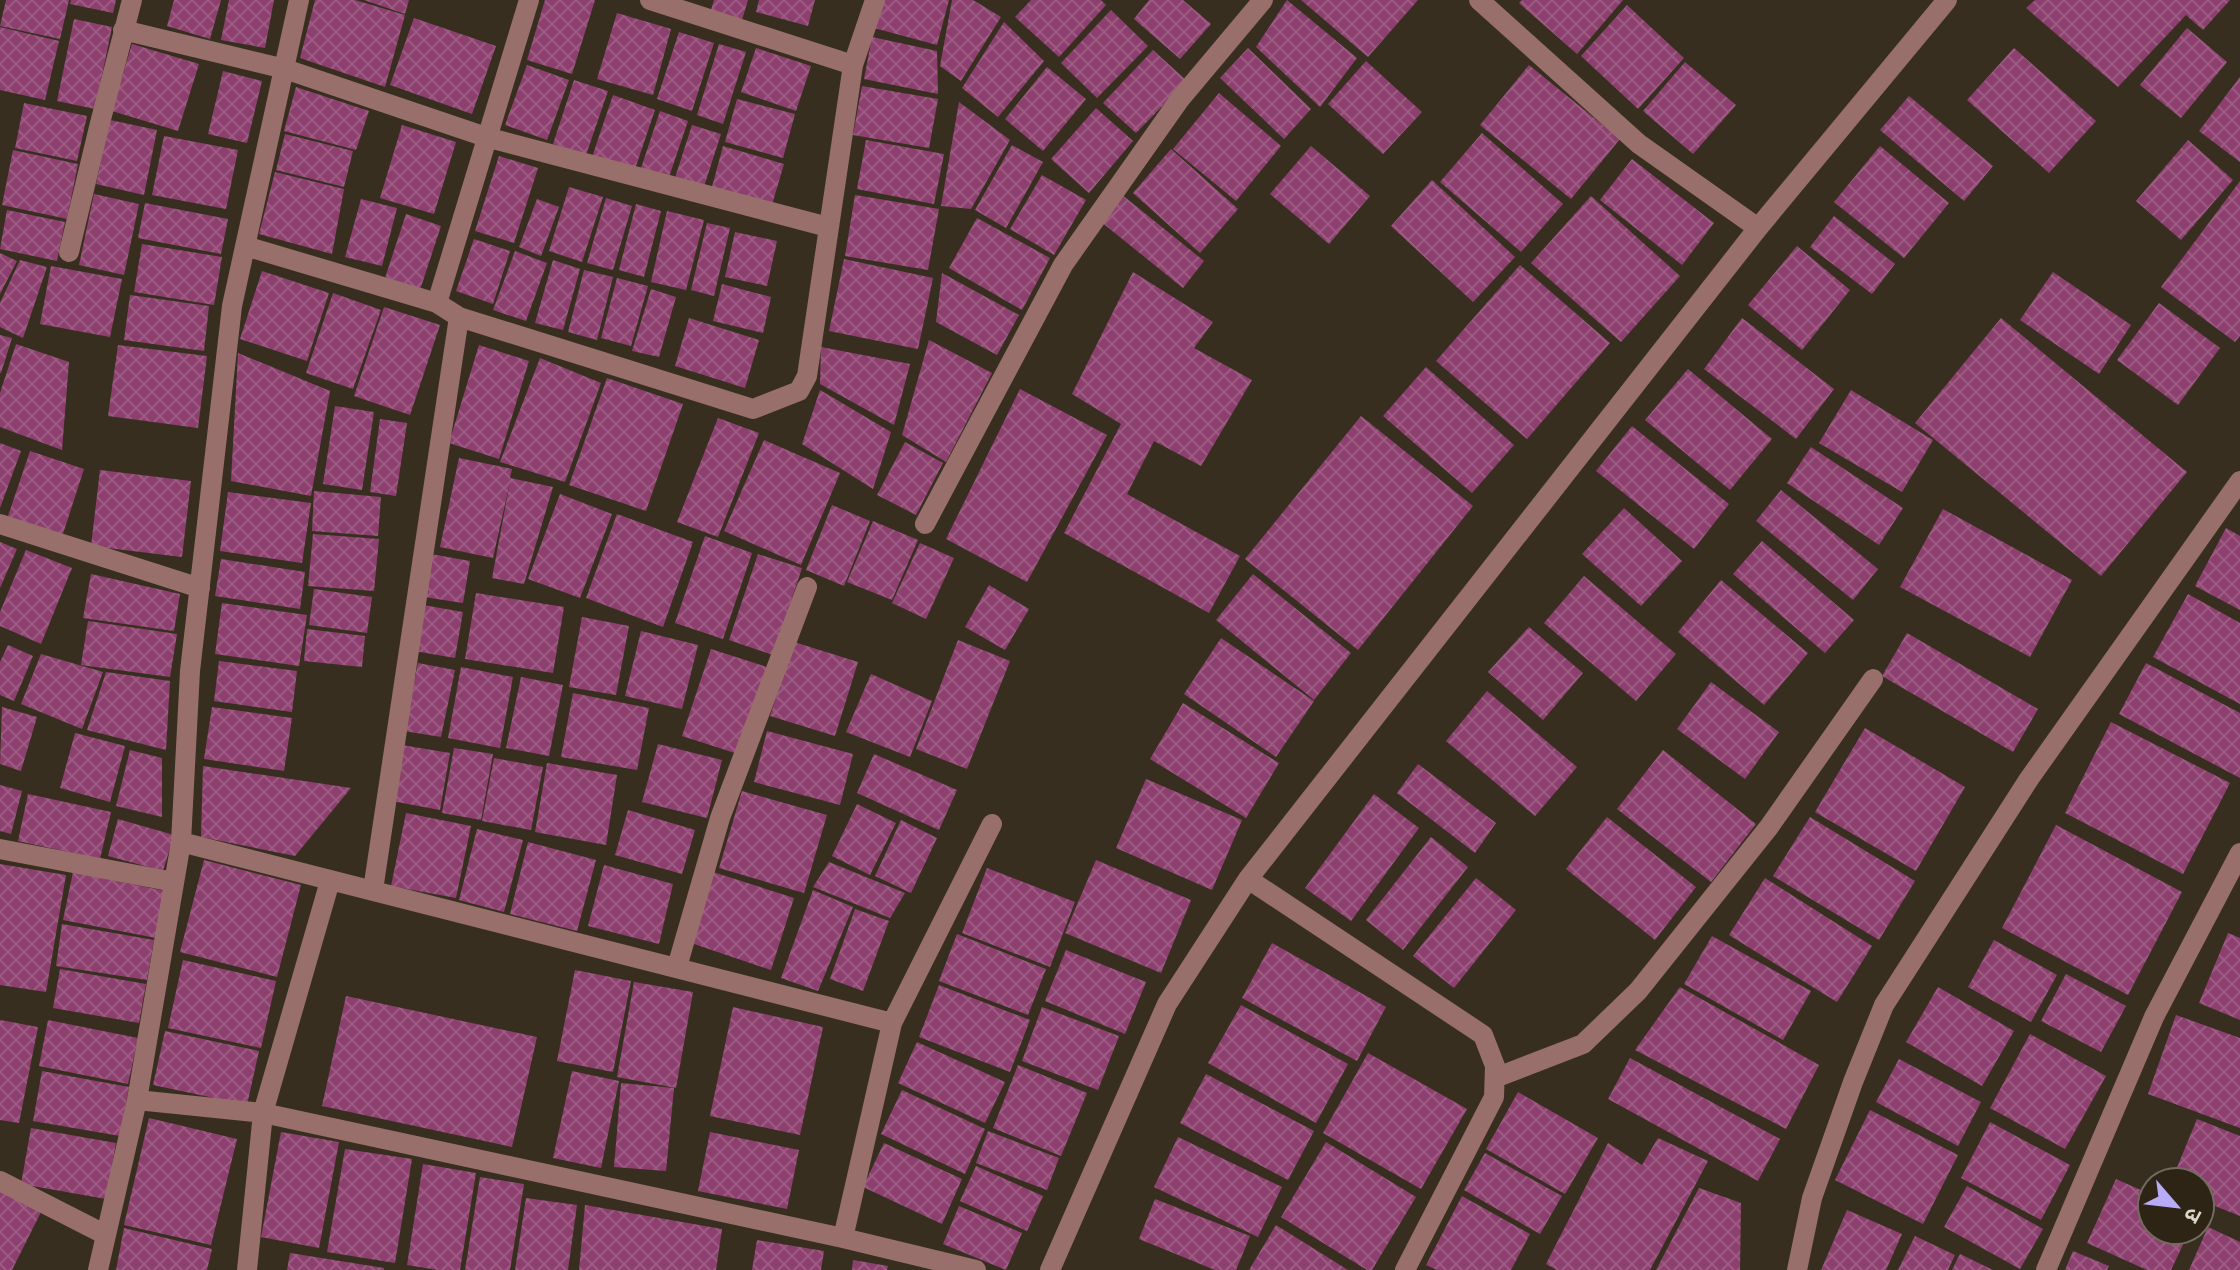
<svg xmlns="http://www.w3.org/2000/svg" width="2240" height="1270" font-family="Helvetica,'Noto Sans Devanagari',sans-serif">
  <defs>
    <pattern id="building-cross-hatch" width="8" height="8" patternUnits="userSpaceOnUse" patternTransform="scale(2)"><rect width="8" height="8" fill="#8d406f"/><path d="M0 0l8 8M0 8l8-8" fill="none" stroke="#9c5b82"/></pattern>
  </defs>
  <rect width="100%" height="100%" fill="#372e20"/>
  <path fill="url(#building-cross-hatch)" d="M6 0H69L60 39 0 26Z
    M71 0H116L113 13 70 4Z
    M174 0H221L210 39 167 26Z
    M229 0H274L265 48 221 40Z
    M315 0H355L405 15 385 87 300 58Z
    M364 0H409L405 14Z
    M545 0H595L572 74 527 60Z
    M714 0H748L742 20 711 10Z
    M759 0H815L808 26 756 12Z
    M882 0H949L937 45 874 28Z
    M952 0H973L1001 17 961 81 940 66Z
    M1031 0H1101L1106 5 1059 57 1015 17Z
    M1149 0H1183L1211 24 1180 59 1134 19Z
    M1287 0 1357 58 1320 107 1256 47Z
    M1301 0H1418L1368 57Z
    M1522 0H1623L1577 54 1519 3Z
    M2035 0H2230L2203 30 2186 15 2118 87 2026 8Z
    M1627 5 1684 58 1638 109 1581 56Z
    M1111 10 1148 46 1097 98 1061 63Z
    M617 13 671 29 653 95 597 79Z
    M414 18 496 46 472 114 390 85Z
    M74 19 112 27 95 109 57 101Z
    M1004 22 1044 61 998 117 962 88Z
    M0 27 59 41 45 100 0 90Z
    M2187 28 2227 62 2181 118 2140 85Z
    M679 32 714 43 692 111 657 99Z
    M872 37 937 51 938 94 864 79Z
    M132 44 199 64 178 131 112 111Z
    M719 44 746 52 723 124 697 115Z
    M756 48 811 66 796 111 741 92Z
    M1248 48 1311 109 1284 139 1220 78Z
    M2014 48 2096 121 2049 173 1967 100Z
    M1153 50 1187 81 1136 133 1103 103Z
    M1366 61 1422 112 1383 154 1328 104Z
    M1685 62 1736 105 1693 154 1643 111Z
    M527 65 569 80 547 140 505 125Z
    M1529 65 1620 139 1571 199 1480 125Z
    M1047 67 1086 99 1043 151 1005 119Z
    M223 71 262 81 247 143 208 134Z
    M2240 77V162L2199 131Z
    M574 80 608 91 586 155 553 144Z
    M862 86 938 99 929 148 853 135Z
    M296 87 369 111 356 150 284 131Z
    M1219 93 1281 146 1236 201 1173 149Z
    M613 95 655 110 634 172 592 157Z
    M1909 96 1993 166 1964 201 1880 130Z
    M737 99 795 114 783 158 725 142Z
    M959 102 1010 140 971 209 941 206Z
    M24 103 87 116 77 161 15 148Z
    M1096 108 1133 141 1089 193 1051 159Z
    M660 111 688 121 667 183 639 174Z
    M110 120 157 130 144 195 96 184Z
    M402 125 456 142 434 214 380 198Z
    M692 125 721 134 701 196 672 187Z
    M1482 133 1563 204 1521 252 1440 182Z
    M285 134 353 151 344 187 276 170Z
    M164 136 238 150 226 209 152 195Z
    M866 140 944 154 934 204 857 189Z
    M2188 140 2233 180 2181 240 2136 201Z
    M1012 145 1043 162 1006 228 975 210Z
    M723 146 784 164 769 215 709 198Z
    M1311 146 1370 196 1329 244 1270 194Z
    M1880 146 1949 203 1904 258 1834 202Z
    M1171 149 1238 209 1200 253 1133 193Z
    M13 150 78 164 67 219 2 205Z
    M499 156 538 168 514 243 475 231Z
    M1632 159 1714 223 1682 265 1600 200Z
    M275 172 344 189 332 254 259 234Z
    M1042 175 1086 200 1054 255 1010 229Z
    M1432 180 1515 257 1473 302 1391 226Z
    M2240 181V336L2235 342 2161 287Z
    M569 187 603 197 582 262 549 251Z
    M94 194 139 204 124 275 79 265Z
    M1121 194 1204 261 1183 288 1100 221Z
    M855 195 939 209 928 270 845 256Z
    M1591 196 1680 276 1621 342 1531 263Z
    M606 198 632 206 613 270 587 263Z
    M361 199 397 208 382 266 345 257Z
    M537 199 559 207 541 256 519 247Z
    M145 203 228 219 221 254 138 238Z
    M636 204 661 211 644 277 619 270Z
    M7 210 65 222 57 261 0 249Z
    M667 211 704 220 686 290 651 282Z
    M406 214 441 226 420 290 385 278Z
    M1834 216 1895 264 1872 294 1810 247Z
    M977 218 1050 258 1022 310 949 268Z
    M707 223 730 228 714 296 691 290Z
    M735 232 777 241 767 286 725 277Z
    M474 239 510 251 493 304 456 291Z
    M142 244 222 257 214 305 134 292Z
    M1797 246 1850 290 1802 350 1748 305Z
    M515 251 547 263 526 321 493 310Z
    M0 253 17 261 0 294Z
    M844 259 933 278 918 349 829 331Z
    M20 260 47 267 23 338 0 327V303Z
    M553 260 580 269 563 330 535 323Z
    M1520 265 1610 343 1527 439 1436 361Z
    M51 266 122 279 110 337 40 324Z
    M584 270 613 277 597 340 568 332Z
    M262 271 329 293 307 361 240 339Z
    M1133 272 1213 322 1194 348 1252 380 1201 466 1154 441 1127 494 1240 556 1209 613 1064 533 1121 424 1072 394Z
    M2053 272 2131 325 2099 374 2020 320Z
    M942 273 1019 315 997 355 936 322Z
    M617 278 648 286 631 346 601 338Z
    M722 284 771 297 763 333 713 321Z
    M651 289 676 297 659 357 632 351Z
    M333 293 381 310 353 389 306 373Z
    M130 295 209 306 204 351 124 340Z
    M2159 303 2220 348 2178 405 2117 360Z
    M384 307 440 325 410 415 354 396Z
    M689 318 759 340 745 388 675 366Z
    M1742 318 1834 389 1796 439 1704 369Z
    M2001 318 2187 472 2101 576 1915 423Z
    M0 335 12 338 1 373H0Z
    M929 340 992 373 946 462 902 435Z
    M16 344 69 362 62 450 0 427V393Z
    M118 345 207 356 198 428 108 416Z
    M479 345 529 361 499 459 449 443Z
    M821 347 910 364 894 425 820 384Z
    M238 353 330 391 311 496 231 481Z
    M540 358 601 383 565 482 500 462Z
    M1426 367 1514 445 1472 493 1383 416Z
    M1688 369 1772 439 1730 490 1645 420Z
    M607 378 683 404 646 511 569 485Z
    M1020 389 1107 435 1027 582 946 539Z
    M820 390 891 432 873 489 802 444Z
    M1851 390 1933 440 1902 492 1819 443Z
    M335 406 374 412 362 490 323 484Z
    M1361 416 1473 506 1358 650 1245 559Z
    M718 418 759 433 718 537 677 522Z
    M380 419 407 423 396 496 370 492Z
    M1632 426 1729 504 1694 549 1596 471Z
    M764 440 840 473 801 565 724 531Z
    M905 442 943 463 916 515 877 495Z
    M0 443 21 451 0 508Z
    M1811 447 1903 508 1879 545 1787 483Z
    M30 451 84 469 61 540 6 522Z
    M459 458 512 469 510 478 553 487 524 584 492 578 510 482 493 558 440 547Z
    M100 470 191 481 182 557 91 546Z
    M1781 490 1878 569 1853 600 1756 521Z
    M314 491 381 497 378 536 312 531Z
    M228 492 311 503 302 563 220 551Z
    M560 494 612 514 580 598 528 579Z
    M832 505 870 521 844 586 806 570Z
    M1624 508 1682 561 1641 606 1582 554Z
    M1943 509 2072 580 2030 657 1900 587Z
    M617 514 693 542 663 627 586 598Z
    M873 521 918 540 892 600 847 582Z
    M2226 528 2240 536V610L2195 586Z
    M313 534 379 539 374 591 308 586Z
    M705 536 752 553 723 639 675 623Z
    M1762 541 1854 620 1825 653 1733 574Z
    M0 542 17 549 0 588Z
    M920 543 954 558 926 619 892 603Z
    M26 550 72 568 41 644 0 626V612Z
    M431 554 470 561 463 603 424 597Z
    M758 554 802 568 773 655 729 640Z
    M221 559 305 572 300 609 215 596Z
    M91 574 180 594 174 631 83 618Z
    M1253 574 1351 653 1314 700 1216 620Z
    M1584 576 1676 654 1636 701 1544 623Z
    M1721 580 1808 653 1764 705 1678 632Z
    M989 585 1029 609 1005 650 965 627Z
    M314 589 372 597 367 633 309 625Z
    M476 593 564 607 553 673 465 659Z
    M2188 594 2240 623V704L2153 657Z
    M222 603 307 615 299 666 215 654Z
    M423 605 463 612 455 658 414 651Z
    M582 617 629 626 616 695 569 687Z
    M88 621 177 634 170 677 81 665Z
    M1529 627 1583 673 1543 720 1488 672Z
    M307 629 365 636 362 667 304 661Z
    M641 631 698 645 682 709 625 696Z
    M1907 633 2038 709 2013 752 1882 676Z
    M1221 638 1314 701 1276 757 1184 694Z
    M958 640 1010 661 967 769 916 749Z
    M794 642 858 662 835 736 770 716Z
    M8 645 33 656 14 701 0 695V662Z
    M711 649 767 667 738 754 682 736Z
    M41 654 103 672 82 729 21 704Z
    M219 661 297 671 292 712 214 701Z
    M418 663 455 670 441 737 404 731Z
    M2146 663 2240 713V778L2119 714Z
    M461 667 513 677 500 748 448 738Z
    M106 672 170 681 166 750 87 730Z
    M871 674 932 701 910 757 846 732Z
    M521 677 563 685 549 756 506 748Z
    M1711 682 1779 732 1745 779 1677 729Z
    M1487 691 1577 767 1535 816 1446 741Z
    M573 693 649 708 637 770 561 757Z
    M1183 703 1279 763 1246 818 1150 759Z
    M2 707 37 717 21 771 0 764Z
    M212 707 292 718 284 771 204 759Z
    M2111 722 2230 783 2183 874 2065 813Z
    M1865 728 1965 787 1916 871 1815 812Z
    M767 731 853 754 840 805 754 782Z
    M75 733 125 746 110 802 60 788Z
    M658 744 722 760 707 818 642 802Z
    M402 745 450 753 440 810 392 801Z
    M454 748 493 754 481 820 442 813Z
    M130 750 162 758V817L116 806Z
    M1663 750 1756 824 1711 882 1617 809Z
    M874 754 957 790 939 830 857 793Z
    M494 758 543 767 531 830 482 821Z
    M547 763 617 775 606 845 535 832Z
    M1418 764 1496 823 1475 853 1397 793Z
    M203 766 351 788 295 856 201 837Z
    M1146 779 1242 820 1212 890 1116 848Z
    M0 785 22 791 11 834 0 831Z
    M742 791 827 815 804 893 719 868Z
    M28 794 111 812 100 859 18 841Z
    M1374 794 1419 828 1351 921 1305 888Z
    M857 804 896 823 870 875 832 856Z
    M628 810 695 830 682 874 615 855Z
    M406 813 471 826 456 898 391 886Z
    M1607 817 1696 887 1655 940 1566 869Z
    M1810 817 1915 881 1879 940 1773 876Z
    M118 819 174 835 163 871 108 856Z
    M901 820 937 838 911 893 875 876Z
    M2056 825 2182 892 2128 995 2002 928Z
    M477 829 523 840 504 912 459 900Z
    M1431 837 1468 867 1403 950 1366 920Z
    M528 842 596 860 577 931 510 914Z
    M204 860 301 885 277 977 180 952Z
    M1096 860 1191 900 1161 973 1065 933Z
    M829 862 905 893 890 918 813 887Z
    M0 864 66 875 46 992 0 985Z
    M604 865 673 884 659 944 588 926Z
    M987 868 1075 902 1050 967 962 933Z
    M73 872 165 891 156 938 63 920Z
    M713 872 794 898 771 970 691 943Z
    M1476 878 1516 910 1454 988 1413 956Z
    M1765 878 1872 946 1837 1002 1729 935Z
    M813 890 853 907 818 991 781 978Z
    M855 909 889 921 863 991 830 979Z
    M62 924 154 940 147 980 56 966Z
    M2228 933 2240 938V1020L2199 1003Z
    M957 934 1046 969 1028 1015 939 981Z
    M1712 936 1811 991 1783 1040 1684 984Z
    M1994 940 2057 975 2031 1022 1968 987Z
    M1272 943 1386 1007 1357 1061 1242 998Z
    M1066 950 1146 982 1125 1034 1045 1001Z
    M183 960 276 981 261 1048 168 1028Z
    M60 969 146 984 139 1023 53 1008Z
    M575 970 631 981 613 1072 557 1061Z
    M2066 974 2126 1006 2101 1052 2041 1021Z
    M634 982 693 992 676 1088 617 1077Z
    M939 985 1030 1020 1010 1072 919 1037Z
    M1680 987 1819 1065 1786 1129 1635 1050Z
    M1938 987 2014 1031 1982 1086 1906 1042Z
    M346 996 537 1037 512 1147 322 1106Z
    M1241 1005 1348 1064 1316 1123 1208 1063Z
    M733 1007 823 1027 800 1135 710 1116Z
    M1042 1007 1119 1036 1098 1090 1022 1061Z
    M2176 1015 2240 1038V1128L2148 1094Z
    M0 1020 38 1027 19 1123 0 1120Z
    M48 1020 138 1038 128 1084 39 1066Z
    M165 1031 259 1051 247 1105 153 1085Z
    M2030 1034 2106 1076 2065 1149 1990 1108Z
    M917 1042 1005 1082 985 1123 898 1083Z
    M1368 1053 1467 1109 1421 1189 1323 1133Z
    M1630 1058 1780 1139 1758 1181 1608 1099Z
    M1899 1059 1981 1102 1958 1146 1876 1102Z
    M1018 1065 1087 1093 1061 1156 993 1128Z
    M42 1071 129 1087 120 1136 33 1121Z
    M572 1071 619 1081 601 1168 553 1158Z
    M1206 1074 1314 1131 1288 1180 1180 1123Z
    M621 1083 674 1088 666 1171 614 1167Z
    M902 1090 985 1129 965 1174 881 1134Z
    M1518 1092 1598 1138 1565 1194 1486 1149Z
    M1870 1110 1958 1155 1923 1224 1835 1180Z
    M149 1118 237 1139 211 1245 124 1225Z
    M2197 1119 2240 1136V1216L2200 1200V1182H2171Z
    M1990 1122 2070 1165 2041 1220 1961 1178Z
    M31 1128 116 1143 106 1199 21 1184Z
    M988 1131 1059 1158 1047 1190 976 1163Z
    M281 1132 339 1142 319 1248 261 1237Z
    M710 1132 799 1150 787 1209 698 1191Z
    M1178 1137 1282 1187 1258 1237 1154 1187Z
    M1658 1138 1708 1161 1650 1270H1557L1546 1264 1608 1143 1642 1165Z
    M1326 1142 1416 1197 1372 1270H1367L1281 1217Z
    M884 1143 962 1179 942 1224 863 1187Z
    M345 1149 412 1159 395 1263 327 1252Z
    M1485 1153 1562 1196 1540 1234 1464 1190Z
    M423 1164 476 1173 460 1270H438L407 1265Z
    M976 1166 1043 1196 1027 1231 960 1201Z
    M480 1177 524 1184 510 1270H465Z
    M2116 1179 2152 1195V1230H2190L2171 1270H2147L2087 1243Z
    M1967 1186 2043 1229 2020 1269 1944 1227Z
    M1699 1188 1741 1203 1740 1270H1656Z
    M0 1191 41 1212 12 1270H0Z
    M1462 1196 1530 1234 1511 1270H1437L1426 1265Z
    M526 1198 577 1205 568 1270H515Z
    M1155 1199 1250 1236 1236 1270H1215L1139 1239Z
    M585 1205 722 1229 716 1270H579Z
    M959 1206 1022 1233 1006 1270 943 1244Z
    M1847 1210 1902 1234 1886 1270H1821Z
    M1276 1225 1348 1270H1249Z
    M2208 1227 2240 1242V1270H2189Z
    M124 1228 212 1249 207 1270H116Z
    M1915 1236 1955 1255 1948 1270H1898Z
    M757 1240 824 1251 821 1270H752Z
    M2073 1251 2109 1266 2107 1270H2065Z
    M290 1253 384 1268V1270H287Z
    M1960 1254 1993 1270H1952Z
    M853 1260 888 1266 887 1270H852Z"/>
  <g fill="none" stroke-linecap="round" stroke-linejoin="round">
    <path stroke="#986f6a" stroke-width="20" d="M299 0 232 306 190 671 181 842 137 1100 263 1113 843 1238 976 1270
      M650 0 853 65
      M1479 0 1639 144 1758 228
      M123 30 285 69 486 137 828 227
      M245 246 437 303 459 317 753 409 799 391 807 376 853 65 875 0
      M69 252 100 123 132 0
      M437 303 529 0
      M0 524 200 588
      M925 524 1063 265 1180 99 1263 0
      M181 842 892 1023
      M0 849 174 882
      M1248 879 1483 1035 1495 1066 1494 1097 1405 1270
      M373 890 459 317
      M677 967 720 818 807 587
      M1495 1078 1583 1044 1638 991 1769 827 1873 679
      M0 1181 106 1235
      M843 1238 892 1023 992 824
      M98 1270 137 1100
      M247 1270 263 1113 330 881
      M1050 1270 1167 1004 1248 879 1758 228 1947 0
      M1797 1270 1812 1198 1853 1082 1884 1005 2029 779 2240 481
      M2046 1270 2154 1017 2240 853"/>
  </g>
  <g transform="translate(2176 1206) rotate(118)"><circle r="38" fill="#2d2416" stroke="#736b5f" stroke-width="2"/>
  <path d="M0-6L14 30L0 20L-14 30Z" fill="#b8abf7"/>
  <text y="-12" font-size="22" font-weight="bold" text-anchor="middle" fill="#dbd5cc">उ</text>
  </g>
</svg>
